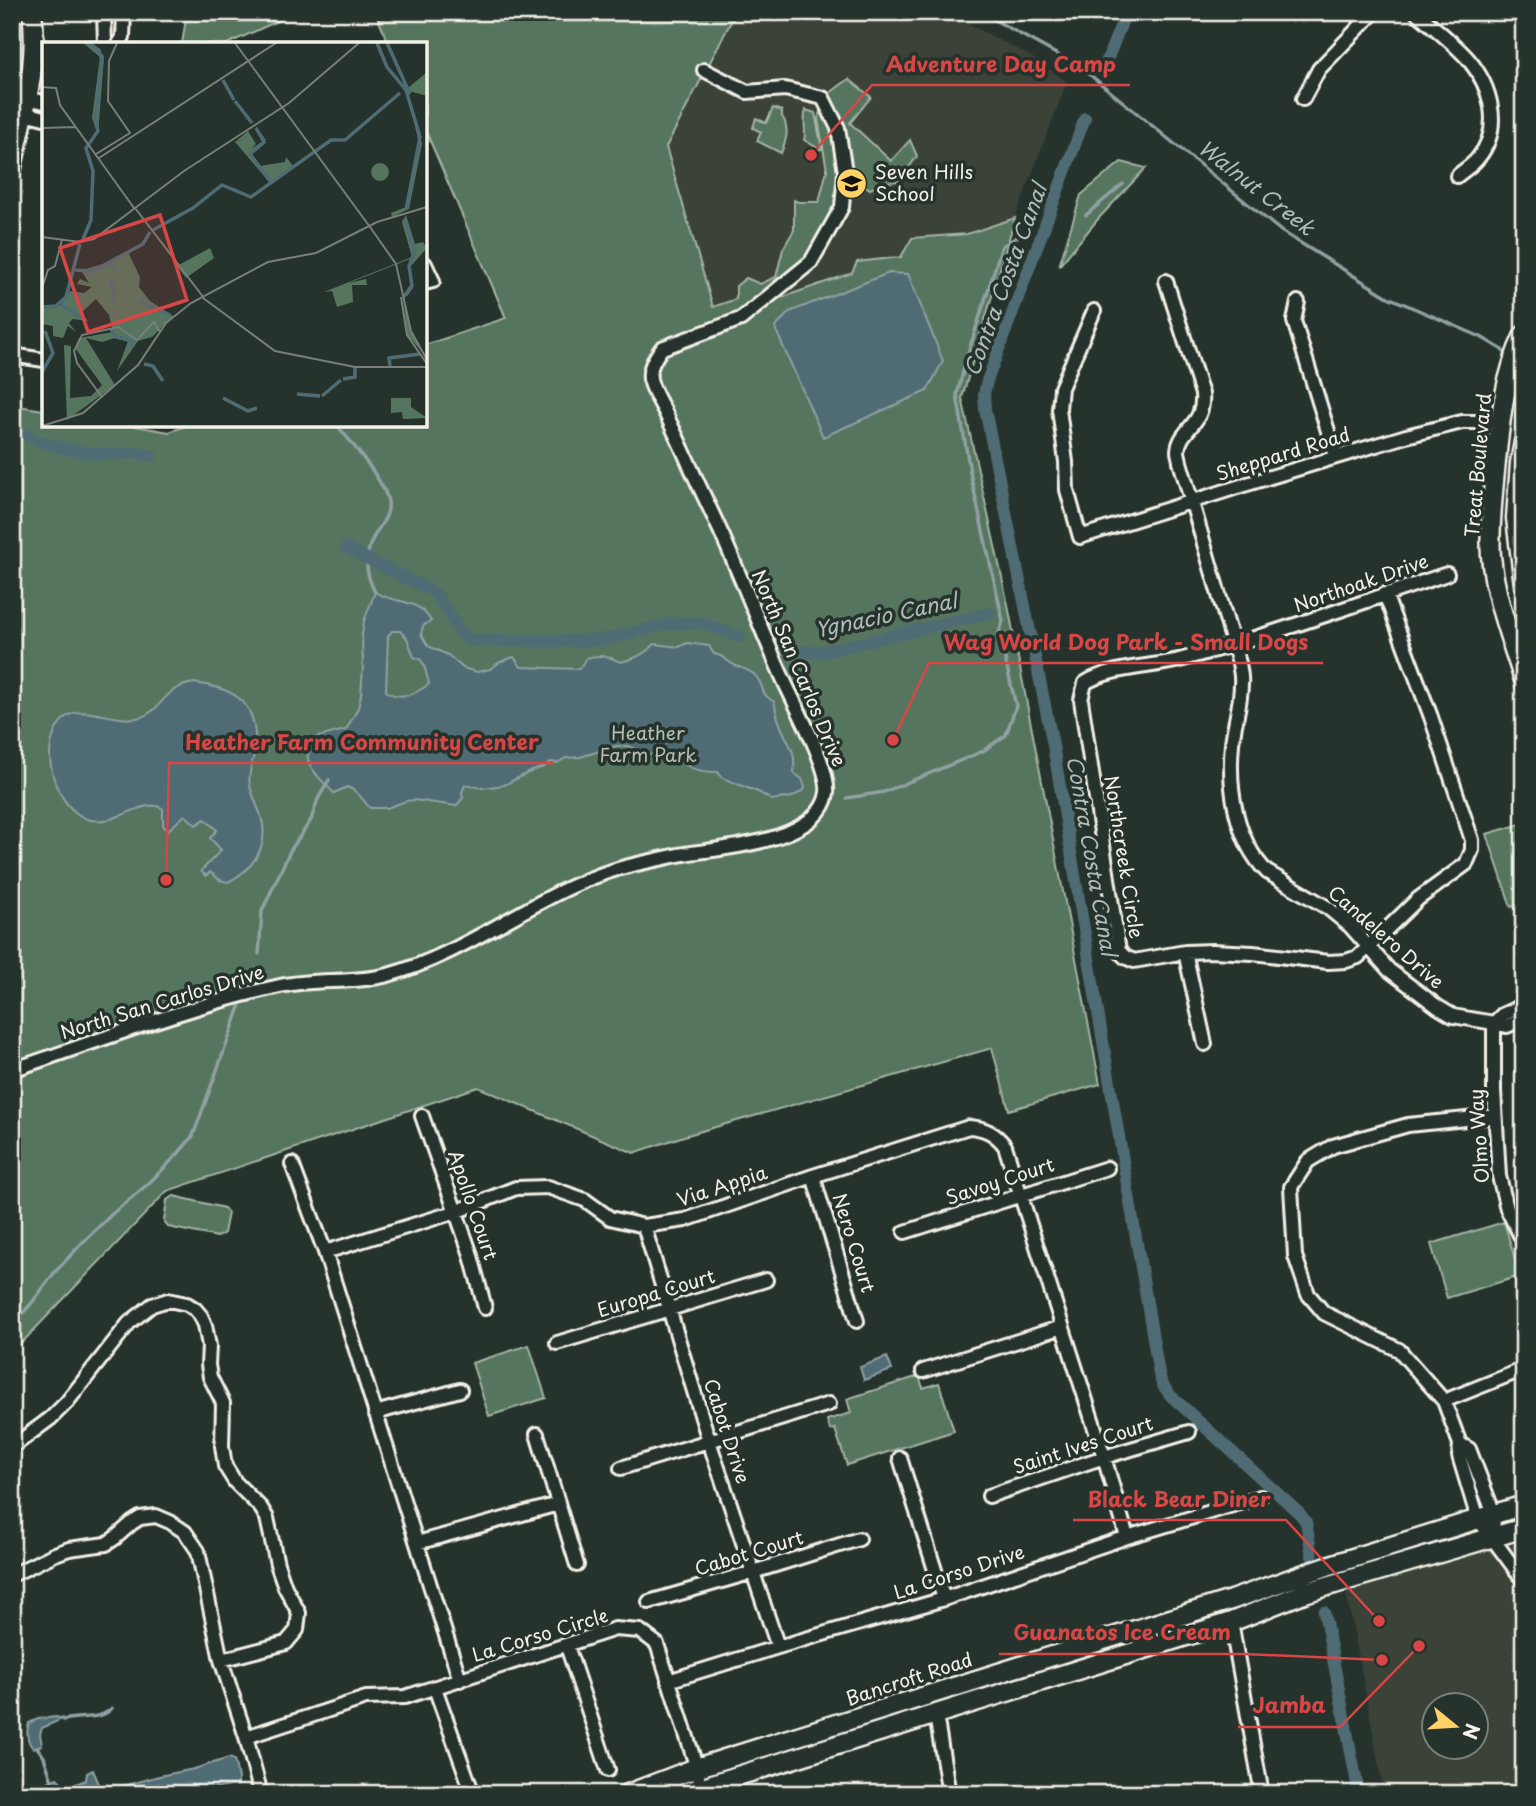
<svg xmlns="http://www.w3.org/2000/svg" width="1536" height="1806" font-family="'Playpen Sans',sans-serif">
  <rect width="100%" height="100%" fill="#26332d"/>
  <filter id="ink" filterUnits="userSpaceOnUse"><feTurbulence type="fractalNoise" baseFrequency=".0143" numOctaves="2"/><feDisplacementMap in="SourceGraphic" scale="14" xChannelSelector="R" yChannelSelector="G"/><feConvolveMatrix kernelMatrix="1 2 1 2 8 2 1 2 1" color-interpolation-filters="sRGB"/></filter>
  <g filter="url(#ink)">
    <path fill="#3a4238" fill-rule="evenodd" d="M736 12H946L1030 56 1067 82 1015 218 717 319 666 147Z
      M1524 1528V1794H1384L1363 1678 1344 1582ZM1434 1704H1476V1746H1434Z"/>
    <path fill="#55755f" stroke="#a4b3a4" stroke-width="2" d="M187 12H297L227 44H182Z
      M375 12H736L666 147 713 307 736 299V286L746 278 760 284 776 277 783 249 794 230V200L798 202H819L827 170 818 119 823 98 849 79 871 97 850 123 891 161 910 140 917 156 900 181 886 182 870 189 846 173 842 207 811 262 772 301 852 273 857 262 901 257 912 238 967 234 1015 218 962 398 1007 600 1100 1084 1009 1110 992 1048 684 1136 634 1153 478 1087 167 1191 12 1353V405L44 410V425H130L169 432 189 425H425V345L506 318 425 129V44H389Z
      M773 108 782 111C782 122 781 112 785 122 789 134 785 142 781 153L757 141 761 132 753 128 756 118 766 123Z
      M806 110 815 113 822 149 817 150 816 147 804 140C807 129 802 122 806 110Z
      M1121 162 1146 168 1098 219 1059 266 1081 195Z
      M1524 823V903L1511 907 1487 834Z
      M174 1196 224 1208 228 1213 224 1233 217 1237 168 1227 164 1221 167 1200Z
      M1504 1222 1520 1276 1447 1298 1431 1244Z
      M529 1345 546 1398 489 1416 472 1363Z
      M919 1376 923 1388 939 1383 954 1431 847 1465 835 1429 830 1430 827 1420 851 1413 847 1399Z"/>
    <path fill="#4f6c75" stroke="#91a1a3" stroke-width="2" fill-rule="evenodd" d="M889 273 908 274 943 361 927 391 823 437 775 328 789 312Z
      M375 592C396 605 416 596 431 621L423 626 421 634 428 646 448 655 463 668 477 672 490 669 500 662 514 657 521 667 579 669 586 658C598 655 608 655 620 662 635 659 644 654 655 644L679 647 687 643 709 646 714 654C723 655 727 661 734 665 743 669 752 670 758 679 766 691 758 691 774 702 776 709 777 717 780 724 788 746 796 746 794 773L802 779 805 787 804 790 792 797 772 800 758 792 722 778 718 772C706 772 695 771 685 765 668 756 668 746 645 757L640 751 628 746H616L580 757 566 758 557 763 551 762 544 767 532 771 504 785 483 788 465 785 462 792 463 798 456 806 414 800 406 801 387 808H370C362 800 359 791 347 787L334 793C326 785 305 766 308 754 309 748 314 742 317 737L346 730 358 708 361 695 363 667 362 635 364 621ZM392 631H400L407 638 414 657 420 659 424 665 429 684C417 693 400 701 386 691L388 636Z
      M194 683C236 688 258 703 255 748 254 761 247 772 250 785 252 796 258 806 261 816 270 845 254 869 228 882L220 880 210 872 206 876 201 871 221 850 210 838 217 830 205 819 196 825 185 815 167 831 163 825V809C144 796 115 828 87 819 70 813 59 794 54 779 49 762 48 748 55 732 72 692 109 726 141 717 156 713 162 698 174 690 180 686 188 684 194 683Z
      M887 1357 892 1370 864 1380 860 1367Z
      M56 1717 62 1719 42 1728 40 1734 42 1745 33 1748C27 1742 26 1732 29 1723L38 1719Z
      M229 1758 234 1760C236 1768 239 1777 238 1785L181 1794H166L157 1788 154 1794H105L99 1792 93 1794H46L48 1782 57 1778 63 1784H76L86 1780 87 1773 93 1770 99 1784 112 1789 159 1776 194 1769Z"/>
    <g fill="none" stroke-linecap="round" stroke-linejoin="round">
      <path stroke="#91a1a3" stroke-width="3.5" d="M980 12 1058 55 1089 74 1281 231 1388 297 1481 337 1501 349 1509 357
        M1086 215 1123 184
        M1517 365 1524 371
        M337 425C350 441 386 483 388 502 390 513 383 522 377 531 364 551 364 572 375 592
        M847 798 884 792 921 777 983 751 1006 735 1016 706 999 633 1003 621 971 477 957 395 966 360 1002 246 1017 237
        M259 954 262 911 290 851 311 820 318 799 329 780
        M12 1325 31 1304 55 1272 82 1243 113 1213 148 1184 177 1155 193 1136 240 1007
        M62 1719 64 1720C80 1715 101 1721 112 1708
        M37 1747 44 1757 52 1781"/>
      <path stroke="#4f6c75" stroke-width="12" d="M1105 65 1126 12
        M1085 118 987 381 984 394 985 409 1053 745 1159 1374 1162 1384 1170 1395 1300 1514 1306 1522 1312 1556
        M12 429C39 443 72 452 102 454 119 455 134 450 151 456
        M346 548 435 593 464 637 476 641H578L607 639 673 623H703L740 637
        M788 651 822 652 990 613
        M1324 1612 1359 1794"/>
      <defs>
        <path id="street" d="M104 12 105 44
          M1416 12C1433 27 1454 43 1468 59 1491 86 1503 128 1478 158 1473 165 1464 170 1457 176
          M119 44 123 37 124 12
          M27 98 44 102
          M1303 99 1319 69 1374 12
          M24 113 44 118
          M425 264 433 281 425 283
          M1166 281 1202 394C1205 425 1179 429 1178 451 1178 455 1180 458 1180 462L1239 663C1240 670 1242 677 1241 684 1241 704 1234 724 1232 744 1228 787 1235 840 1267 872L1328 908 1350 926 1389 970 1438 1007 1453 1016 1494 1023V1090L1499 1176 1507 1209 1524 1243
          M1298 302 1294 321 1336 457
          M1094 311 1061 388 1059 409 1066 462 1067 490 1080 537 1244 485 1406 436 1462 422H1499
          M12 355 44 360
          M1385 594 1431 717 1472 840V850L1466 864 1418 899 1358 957 1346 961 1328 962 1253 953 1213 951 1185 952 1134 961 1125 957 1119 951 1081 700 1085 683C1112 666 1152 668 1183 659 1272 635 1359 603 1447 574
          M1185 952 1205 1044
          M1524 1005 1502 1015 1494 1023 1507 1026 1524 1019
          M12 1070C101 1040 189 1006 280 986 315 978 353 984 388 975 477 951 547 883 637 864 651 861 664 858 678 855 717 848 819 844 827 793 830 769 797 709 786 685 766 642 749 597 730 553 718 524 703 495 690 466 682 447 673 429 664 410 659 401 652 389 650 379 648 368 656 356 662 348L741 319 811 262 842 207 845 172 838 128 823 98 785 89 747 92 704 70
          M422 1116 470 1252 485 1308
          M292 1164 325 1252 460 1680
          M813 1176 857 1321
          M644 1226 709 1441 778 1647
          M905 1232 1107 1168
          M325 1252 455 1212 516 1188 548 1187 585 1200 610 1218 644 1226 685 1220 813 1176 969 1127C985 1128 995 1133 1005 1146L1104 1457 1127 1537
          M557 1343 766 1280
          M923 1371 1062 1327
          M1444 1401 1524 1369
          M375 1413 460 1390
          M537 1434 577 1565
          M1460 1444 1444 1401 1399 1350 1324 1313 1308 1294 1295 1256 1291 1187 1308 1161 1333 1146 1408 1125 1495 1116
          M12 1447 51 1418 67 1402 129 1323 152 1305 168 1300 187 1304 195 1309 201 1316 205 1325 209 1346 208 1365 210 1377 223 1403 222 1446 225 1466 235 1482 261 1508 267 1518 277 1564 285 1587 299 1613 297 1630 286 1643 221 1660 198 1551 185 1532 170 1522 156 1516 140 1518 132 1523 115 1538 106 1544 69 1549 55 1554 12 1575
          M900 1458 944 1599
          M621 1468 829 1404
          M989 1496 1104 1457 1189 1432
          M1493 1538 1494 1514 1469 1449 1460 1444 1459 1456 1478 1519 1524 1581
          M417 1543 558 1504
          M649 1602 753 1572 859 1539
          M1231 1622 1262 1794
          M567 1646 608 1770
          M221 1660 246 1737 261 1794
          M668 1681 778 1647 944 1599 1127 1537 1260 1497
          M435 1688 473 1794
          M936 1715 949 1794
          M246 1737 366 1698 405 1697 615 1629 640 1631 657 1644 694 1759 698 1776"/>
        <path id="secondary" d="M12 167C23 117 39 64 32 12
          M1524 335C1502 381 1499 432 1494 481 1492 506 1489 532 1491 556 1495 599 1511 639 1524 680
          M1524 442 1520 463 1516 518 1524 585
          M628 1794 696 1768 1231 1600 1327 1566 1524 1505
          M680 1794 1231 1622 1304 1593 1524 1528"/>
      </defs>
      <use href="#street" stroke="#f4f1e8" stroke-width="18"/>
      <use href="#secondary" stroke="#f4f1e8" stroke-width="23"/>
      <use href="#street" stroke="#26332d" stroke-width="12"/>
      <use href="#secondary" stroke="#26332d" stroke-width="18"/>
    </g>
  </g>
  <defs>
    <symbol id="school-disc" viewBox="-11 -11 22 22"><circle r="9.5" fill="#ffd166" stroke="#26332d"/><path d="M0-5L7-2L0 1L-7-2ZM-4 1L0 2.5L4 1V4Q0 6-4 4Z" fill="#111"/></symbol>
  </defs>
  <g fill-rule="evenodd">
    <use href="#school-disc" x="834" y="166" width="35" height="35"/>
  </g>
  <g text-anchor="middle" stroke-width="7" stroke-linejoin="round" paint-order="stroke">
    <g font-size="19" fill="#f4f1e8" stroke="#26332d" text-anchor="start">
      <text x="875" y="179">Seven Hills<tspan x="875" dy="22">School</tspan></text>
    </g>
    <g font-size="19" fill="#f4f1e8" stroke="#26332d">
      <text transform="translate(1283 454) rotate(-17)" y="7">Sheppard Road</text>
      <text transform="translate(1478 465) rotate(-85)" y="7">Treat Boulevard</text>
      <text transform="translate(1361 583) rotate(-19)" y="7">Northoak Drive</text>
      <text transform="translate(799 668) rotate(67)" y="7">North San Carlos Drive</text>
      <text transform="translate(1124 857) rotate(81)" y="7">Northcreek Circle</text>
      <text transform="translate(1386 937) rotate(41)" y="7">Candelero Drive</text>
      <text transform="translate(162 1002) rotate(-17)" y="7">North San Carlos Drive</text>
      <text transform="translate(1479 1136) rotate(-94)" y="7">Olmo Way</text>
      <text transform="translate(1000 1181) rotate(-18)" y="7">Savoy Court</text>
      <text transform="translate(722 1186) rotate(-18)" y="7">Via Appia</text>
      <text transform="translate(473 1205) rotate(71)" y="7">Apollo Court</text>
      <text transform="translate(854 1243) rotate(73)" y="7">Nero Court</text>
      <text transform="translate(656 1293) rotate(-17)" y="7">Europa Court</text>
      <text transform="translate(727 1431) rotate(72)" y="7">Cabot Drive</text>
      <text transform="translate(1083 1445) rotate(-18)" y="7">Saint Ives Court</text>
      <text transform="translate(749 1553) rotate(-17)" y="7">Cabot Court</text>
      <text transform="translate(959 1572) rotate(-18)" y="7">La Corso Drive</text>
      <text transform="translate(540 1635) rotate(-17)" y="7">La Corso Circle</text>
      <text transform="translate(909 1679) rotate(-18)" y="7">Bancroft Road</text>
    </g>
    <g font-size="19" fill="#b4bfb1" stroke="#26332d">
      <text x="648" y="740">Heather<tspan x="648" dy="22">Farm Park</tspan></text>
    </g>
    <g font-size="21" font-style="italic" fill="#b2bcba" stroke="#26332d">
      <text transform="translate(1256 188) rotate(38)" y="7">Walnut Creek</text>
      <text transform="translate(1006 280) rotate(-70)" y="7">Contra Costa Canal</text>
      <text transform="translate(886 616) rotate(-12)" y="7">Ygnacio Canal</text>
      <text transform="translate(1091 856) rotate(80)" y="7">Contra Costa Canal</text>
    </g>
  </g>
  <g transform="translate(42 42)">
    <rect width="385" height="385" fill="#26332d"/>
    <path d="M41 1H51L62 14 56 93 50 76 58 15ZM385 30V54L367 49 366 46ZM366 50 380 102 367 167 350 175 349 171 364 165 377 103ZM213 83 224 98 209 110 218 124 243 120 244 115 252 125 228 141 193 100 206 89 214 102 209 107 220 100ZM329 130a9 9 0 1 1 18 0a9 9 0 1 1-18 0ZM364 173 373 202 381 200 385 206 368 225 371 246 362 257 369 289 384 314 365 293 361 253 368 243V217L307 241 324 237 325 243H310L311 260 295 265 290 249 282 250 370 215 360 180ZM168 206 172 216 144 236 135 224ZM86 210 98 235 97 245 108 259 131 274 110 295 96 299 75 329 86 299 79 294 60 300 44 296 73 343 25 378 22 303 29 304 28 356 49 354 60 343 33 306 37 296 31 293 37 296 71 290 67 273 54 257 39 271 46 279 31 277 27 281 34 290 26 284 21 296 11 294V284L0 282V266L19 263 28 249 42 251 50 245 35 242 38 237 47 241 40 230H51ZM349 356H369V365L385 376 361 377 360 370 349 371Z" fill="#55755f"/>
    <path fill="none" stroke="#4f6c75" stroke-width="3.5" d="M335 1 345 25 364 48 378 95 364 168M345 1 368 52M181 38 192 58M193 59 210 81M214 86 222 100 208 112 228 139M362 177 373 208 367 224 370 244 364 253M111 188 151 166 180 143 209 155 289 98H303L358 51M41 197 49 178 51 129 44 106 56 89 53 77 60 19 57 8 46 1M33 228 51 229 101 202 108 190M41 230 66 222 75 229M68 238 73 253 70 261M97 259 128 273M20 263 41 277M0 265 14 264 24 255 38 202M69 287 74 295 90 299 91 305M102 322 111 324 121 339M348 324 347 316 378 312M0 330 11 311 3 289M301 337 313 335V325M255 352 278 354M280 354 299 338M181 356 206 369 215 366"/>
    <path fill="none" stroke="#787f78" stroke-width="2" d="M193 1 328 185M0 45 14 46 18 63 92 166M0 86 34 85M54 112 88 91 66 59 67 19 75 1M57 116 234 1M93 166 162 256M328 185 354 222 369 289 385 318M0 195 38 200 52 197 142 129 247 61 317 1M0 246 6 228 13 224 20 198M359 255 365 293 385 322M161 256 233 309 313 325H385M60 355 35 321 32 309 40 293 76 285 95 298 112 280 118 290M0 384 41 371 96 323 124 281 149 261 226 220 274 211 335 180 385 165"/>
    <path fill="#da4645" fill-opacity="0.15" stroke="#da4645" stroke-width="3.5" d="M118 173 145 258 46 290 18 206Z"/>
    <rect width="385" height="385" fill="none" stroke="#f4f1e8" stroke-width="3.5"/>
  </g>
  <path fill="none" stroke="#da4645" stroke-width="2.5" d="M811 155L872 85H1130M893 740L929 663H1323M166 880L169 763H554M1379 1621L1286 1520H1073M1382 1660L1245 1654H999M1419 1646L1340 1727H1238"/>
  <g fill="#da4645" stroke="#26332d" stroke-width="2.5">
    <circle cx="811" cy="155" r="7"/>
    <circle cx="893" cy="740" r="7"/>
    <circle cx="166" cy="880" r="7"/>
    <circle cx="1379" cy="1621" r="7"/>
    <circle cx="1382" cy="1660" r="7"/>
    <circle cx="1419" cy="1646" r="7"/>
  </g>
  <g font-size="21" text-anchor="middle" font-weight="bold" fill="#da4645" stroke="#26332d" stroke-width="7" stroke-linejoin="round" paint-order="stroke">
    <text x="1001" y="72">Adventure Day Camp</text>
    <text x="1126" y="650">Wag World Dog Park - Small Dogs</text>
    <text x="362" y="750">Heather Farm Community Center</text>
    <text x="1179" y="1507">Black Bear Diner</text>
    <text x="1122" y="1640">Guanatos Ice Cream</text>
    <text x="1289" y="1713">Jamba</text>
  </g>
  <rect width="1536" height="1806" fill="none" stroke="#26332d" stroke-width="42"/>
  <rect x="21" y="21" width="1494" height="1764" fill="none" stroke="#f4f1e8" stroke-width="2.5" filter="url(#ink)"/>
  <g transform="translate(1455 1726) rotate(108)"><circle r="33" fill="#26332d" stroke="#787f78" stroke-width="2"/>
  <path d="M0-5L12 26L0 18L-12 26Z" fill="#ffd166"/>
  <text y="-10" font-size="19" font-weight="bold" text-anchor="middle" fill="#f4f1e8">N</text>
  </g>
</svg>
